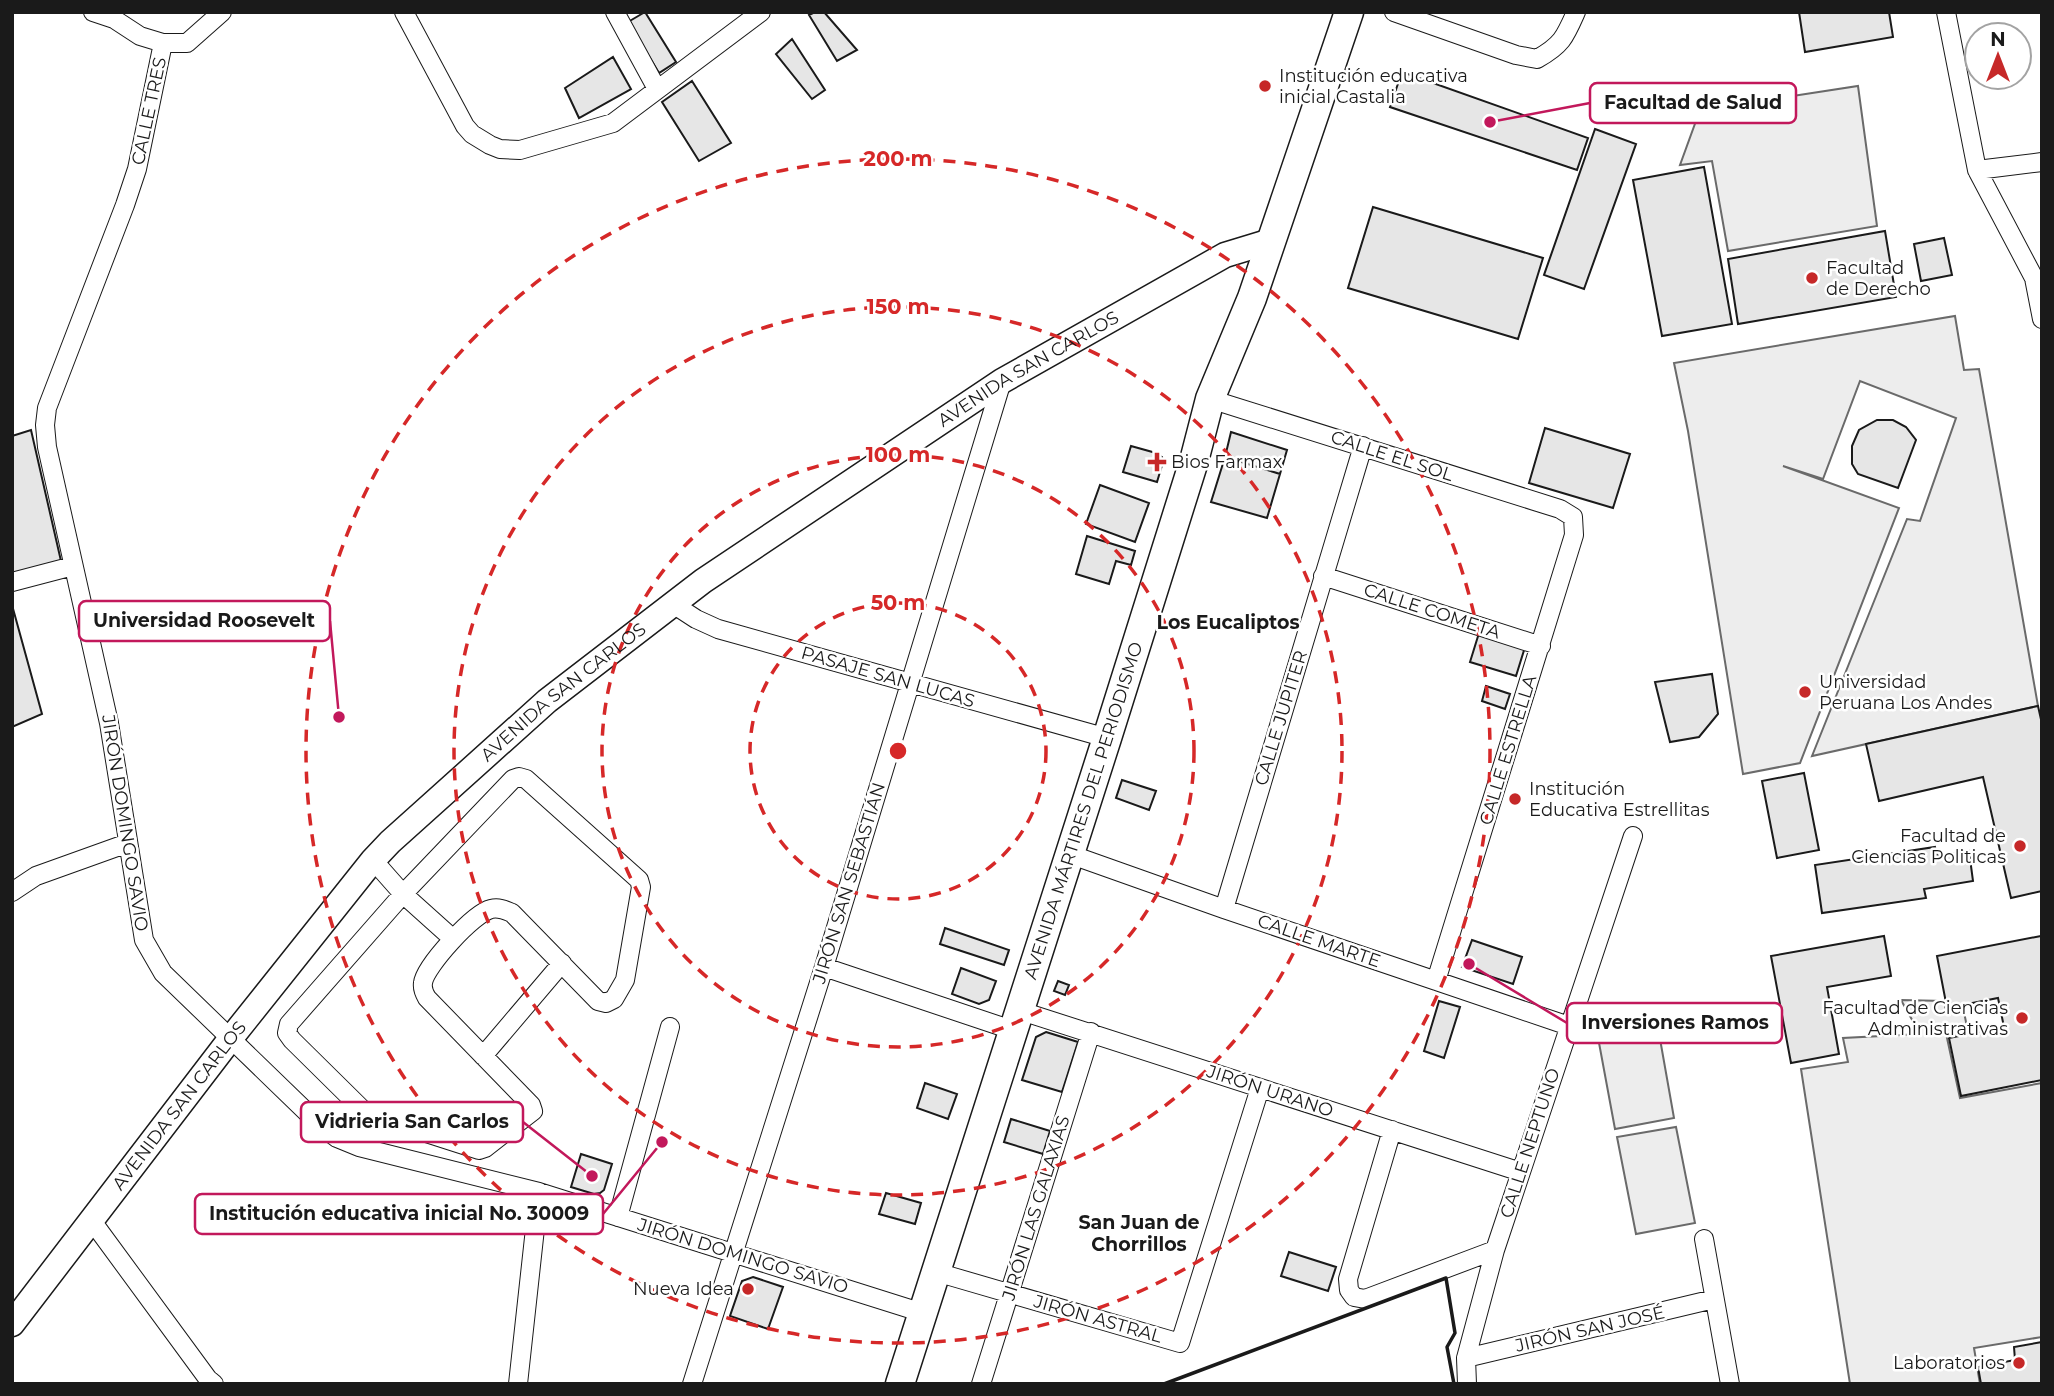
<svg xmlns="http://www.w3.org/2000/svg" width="2054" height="1396" font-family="Montserrat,sans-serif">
  <rect width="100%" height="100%" fill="#fff"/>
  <path fill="#ededed" stroke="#6a6a6a" stroke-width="2" d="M1858 86 1877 226 1728 251 1712 161 1680 165 1700 110Z
    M1955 316 1964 370 1979 369 2038 706 1812 756 1907 519 1920 521 1956 418 1860 381 1823 479 1783 466 1899 508 1800 763 1743 774 1688 431 1674 363Z
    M1901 1000 1944 1001 1946 1011 1963 1007 1968 1032 1947 1038 1960 1098 2042 1083V1337L1974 1348 1980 1384H1850L1801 1069 1848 1062 1843 1038 1920 1034Z
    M1657 1022 1674 1118 1615 1129 1597 1032Z
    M1676 1127 1695 1223 1636 1234 1617 1137Z"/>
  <path fill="#e6e6e6" stroke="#1a1a1a" stroke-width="2" d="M645 12 676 62 659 73 628 22Z
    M815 12H824L857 50 837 61 809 15Z
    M1799 12H1889L1893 37 1805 52Z
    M792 39 825 90 812 99 776 54Z
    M613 57 631 89 579 118 565 88Z
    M1402 72 1588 138 1577 170 1390 107Z
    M692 81 731 143 699 161 662 102Z
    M1595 129 1636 144 1584 289 1544 275Z
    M1704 167 1732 324 1662 336 1633 180Z
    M1373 207 1543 258 1518 339 1348 288Z
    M1885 231 1896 297 1738 324 1728 259Z
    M1944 238 1952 275 1921 281 1914 244Z
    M1877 420H1893L1906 427 1916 440 1898 488 1858 474 1852 464V446L1859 430Z
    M1545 428 1630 454 1613 508 1529 483Z
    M31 430 61 561 12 575V436Z
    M1231 432 1287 450 1280 474 1225 457Z
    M1131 446 1156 453 1162 457 1163 462 1157 482 1123 472Z
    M1225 457 1280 474 1267 518 1211 502Z
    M1100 485 1149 503 1135 542 1086 524Z
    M1087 536 1135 551 1131 565 1116 561 1109 584 1076 574Z
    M12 605 42 714 12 727Z
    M1479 633 1525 647 1516 676 1470 662Z
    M1712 674 1718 714 1699 737 1670 742 1655 682Z
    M1486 686 1510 694 1505 709 1482 701Z
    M2038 706 2042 724V891L2011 898 1983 777 1879 801 1866 744Z
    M1804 773 1819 850 1777 858 1762 781Z
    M1122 780 1156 791 1149 810 1116 798Z
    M1935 847 1937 856 1969 851 1973 881 1924 889 1926 898 1822 913 1815 865Z
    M945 928 1009 950 1004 965 940 944Z
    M1884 936 1891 976 1827 987 1839 1054 1791 1063 1771 956Z
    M2041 936 2042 1080 1961 1096 1949 1038 2004 1027 1998 998 1947 1008 1937 956Z
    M1472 940 1522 957 1513 984 1462 967Z
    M961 968 996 981 989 1000 979 1004 952 994Z
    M1058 981 1069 985 1065 995 1054 991Z
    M1439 1001 1460 1007 1444 1058 1424 1051Z
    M1046 1032 1078 1042 1062 1092 1022 1080 1036 1037Z
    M925 1083 957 1094 948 1119 917 1108Z
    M1011 1119 1050 1131 1043 1154 1004 1142Z
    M581 1154 612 1164 604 1190 600 1193 594 1194 571 1187Z
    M886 1193 921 1203 915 1224 879 1214Z
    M1289 1252 1336 1267 1328 1291 1281 1276Z
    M753 1277 783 1287 768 1329 730 1316 742 1281Z
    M2042 1342V1384H1981L1978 1367 2015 1360 2014 1347Z"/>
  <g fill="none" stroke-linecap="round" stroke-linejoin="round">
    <defs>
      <path id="street" d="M93 12 114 19 140 36 163 43H187L222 12
        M404 12 465 126 472 134 490 145 500 149 520 150 613 123 761 12
        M615 12 657 89
        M1394 12 1516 55 1537 59C1562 45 1565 37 1576 12
        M1946 12 1977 170 2034 278 2042 319
        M163 43 137 169 125 205 47 408 45 425 47 447 109 723 144 940 163 973 320 1125 337 1138 359 1147 539 1192 923 1313
        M1977 170 2042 162
        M1210 399 1560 509 1573 517 1574 535 1436 981
        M1323 576 1541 646
        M12 582 73 566
        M673 604 696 619 718 629 1107 738
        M519 777 526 779 639 880 641 887 625 980 614 999 606 1003 598 1001 512 913C505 910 499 907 491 909 474 913 425 966 423 983 422 989 424 993 427 998L531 1105 533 1111 485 1148 479 1150 367 1114 292 1040 287 1033 289 1024 403 894 513 779Z
        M1069 854 1224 909 1569 1026
        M373 860 403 894 452 938
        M12 892 36 876 128 843
        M1224 909 1363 446
        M824 967 1012 1030
        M1018 1010 1521 1172
        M483 1056 562 963
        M1392 1130 1348 1279 1349 1290 1354 1297 1365 1299 1495 1250
        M618 1217 670 1027
        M92 1221 208 1379 214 1384
        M1704 1239 1730 1384
        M936 1272 1180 1343 1260 1088
        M1466 1358 1714 1299
        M518 1384 539 1192
        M692 1384 824 967 1002 381
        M981 1384 1091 1032
        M1467 1384 1466 1358 1495 1250 1633 836"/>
      <g id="secondary">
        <path id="s1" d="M12 1324 231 1038 373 860 390 842 547 701 703 581 1002 381 1225 255 1271 241"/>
      </g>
      <g id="primary">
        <path id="s2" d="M900 1384 1107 738 1194 461 1210 399 1252 298 1349 12"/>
      </g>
    </defs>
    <use href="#street" stroke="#1a1a1a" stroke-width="20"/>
    <use href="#secondary" stroke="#1a1a1a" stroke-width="27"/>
    <use href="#primary" stroke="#1a1a1a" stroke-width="31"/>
    <use href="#street" stroke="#fff" stroke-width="18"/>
    <use href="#secondary" stroke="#fff" stroke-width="24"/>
    <use href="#primary" stroke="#fff" stroke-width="28"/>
    <path stroke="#1a1a1a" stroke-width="3.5" d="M1164 1384 1446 1278 1455 1333 1447 1347 1454 1384"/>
  </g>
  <g fill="none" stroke="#d62828" stroke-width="3.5" stroke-dasharray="12 9">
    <circle cx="898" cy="751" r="148"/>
    <circle cx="898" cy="751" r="296"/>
    <circle cx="898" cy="751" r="444"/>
    <circle cx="898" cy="751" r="592"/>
  </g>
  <g fill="#c62828" stroke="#fff" stroke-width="2.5">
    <circle cx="1265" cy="86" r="7"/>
    <circle cx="1812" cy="278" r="7"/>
    <path d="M1153.5 451.5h7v7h7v7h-7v7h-7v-7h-7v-7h7z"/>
    <circle cx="1805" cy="692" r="7"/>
    <circle cx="1515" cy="799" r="7"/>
    <circle cx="2020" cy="846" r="7"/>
    <circle cx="2022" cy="1018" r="7"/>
    <circle cx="748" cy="1289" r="7"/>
    <circle cx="2019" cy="1363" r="7"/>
  </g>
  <g text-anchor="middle" stroke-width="5" stroke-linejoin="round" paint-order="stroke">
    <g font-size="18" fill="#1a1a1a" stroke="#fff" text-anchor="start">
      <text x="1279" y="82">Institución educativa<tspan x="1279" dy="21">inicial Castalia</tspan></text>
      <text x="1826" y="274">Facultad<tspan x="1826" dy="21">de Derecho</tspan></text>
      <text x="1171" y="468">Bios Farmax</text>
      <text x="1819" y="688">Universidad<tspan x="1819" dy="21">Peruana Los Andes</tspan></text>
      <text x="1529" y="795">Institución<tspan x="1529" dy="21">Educativa Estrellitas</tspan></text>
      <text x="2006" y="842" text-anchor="end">Facultad de<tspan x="2006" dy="21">Ciencias Politicas</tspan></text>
      <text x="2008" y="1014" text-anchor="end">Facultad de Ciencias<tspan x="2008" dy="21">Administrativas</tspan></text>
      <text x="734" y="1295" text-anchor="end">Nueva Idea</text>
      <text x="2005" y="1369" text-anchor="end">Laboratorios</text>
    </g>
    <g font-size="18" fill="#1a1a1a" stroke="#fff">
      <text transform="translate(149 111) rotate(-78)" y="6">CALLE TRES</text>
      <text dy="6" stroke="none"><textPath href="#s1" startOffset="1409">AVENIDA SAN CARLOS</textPath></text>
      <text transform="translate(1392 456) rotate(18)" y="6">CALLE EL SOL</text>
      <text transform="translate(1432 611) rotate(18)" y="6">CALLE COMETA</text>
      <text transform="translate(888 677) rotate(16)" y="6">PASAJE SAN LUCAS</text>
      <text dy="6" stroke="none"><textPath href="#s1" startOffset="842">AVENIDA SAN CARLOS</textPath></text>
      <text transform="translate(1281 718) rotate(-73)" y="6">CALLE JUPITER</text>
      <text transform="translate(1508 750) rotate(-73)" y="6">CALLE ESTRELLA</text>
      <text dy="6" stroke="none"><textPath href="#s2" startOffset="602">AVENIDA MÁRTIRES DEL PERIODISMO</textPath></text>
      <text transform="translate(125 823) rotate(81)" y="6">JIRÓN DOMINGO SAVIO</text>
      <text transform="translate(849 883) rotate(-73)" y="6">JIRÓN SAN SEBASTIÁN</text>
      <text transform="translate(1319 941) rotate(19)" y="6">CALLE MARTE</text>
      <text transform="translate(1270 1091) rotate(18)" y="6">JIRÓN URANO</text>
      <text dy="6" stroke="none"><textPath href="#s1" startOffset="275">AVENIDA SAN CARLOS</textPath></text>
      <text transform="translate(1530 1143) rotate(-72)" y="6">CALLE NEPTUNO</text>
      <text transform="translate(1036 1208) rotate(-73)" y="6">JIRÓN LAS GALAXIAS</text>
      <text transform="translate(743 1256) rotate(17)" y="6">JIRÓN DOMINGO SAVIO</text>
      <text transform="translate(1098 1319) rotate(16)" y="6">JIRÓN ASTRAL</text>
      <text transform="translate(1590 1329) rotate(-13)" y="6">JIRÓN SAN JOSÉ</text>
    </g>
    <g font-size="19" font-weight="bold" fill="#1a1a1a" stroke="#fff">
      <text x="1228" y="629">Los Eucaliptos</text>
      <text x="1139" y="1229">San Juan de<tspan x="1139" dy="22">Chorrillos</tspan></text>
    </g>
  </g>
  <circle cx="898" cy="751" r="10" fill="#d62828" stroke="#fff" stroke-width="3.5"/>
  <g font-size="21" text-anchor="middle" font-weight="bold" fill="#d62828" stroke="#fff" stroke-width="5" stroke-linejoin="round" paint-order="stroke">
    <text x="898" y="166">200 m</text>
    <text x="898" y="314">150 m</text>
    <text x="898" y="462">100 m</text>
    <text x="898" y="610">50 m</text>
  </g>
  <path fill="none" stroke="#c2185b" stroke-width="2.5" d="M1490 122L1590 103M339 717L330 621M1469 964L1567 1023M592 1176L523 1122M662 1142L603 1214"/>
  <g fill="#c2185b" stroke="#fff" stroke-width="2.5">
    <circle cx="1490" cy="122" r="7"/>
    <circle cx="339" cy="717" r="7"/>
    <circle cx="1469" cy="964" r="7"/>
    <circle cx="592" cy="1176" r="7"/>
    <circle cx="662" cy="1142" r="7"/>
  </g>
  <g fill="#fff" stroke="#c2185b" stroke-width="2.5">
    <rect x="1590" y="83" width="206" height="40" rx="7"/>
    <rect x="79" y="601" width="251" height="40" rx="7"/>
    <rect x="1567" y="1003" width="215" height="40" rx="7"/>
    <rect x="301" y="1102" width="222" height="40" rx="7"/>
    <rect x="195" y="1194" width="408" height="40" rx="7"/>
  </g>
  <g font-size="19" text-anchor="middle" font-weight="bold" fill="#1a1a1a">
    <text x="1693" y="109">Facultad de Salud</text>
    <text x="204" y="627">Universidad Roosevelt</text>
    <text x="1675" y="1029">Inversiones Ramos</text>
    <text x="412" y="1128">Vidrieria San Carlos</text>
    <text x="399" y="1220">Institución educativa inicial No. 30009</text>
  </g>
  <rect width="2054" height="1396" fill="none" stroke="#1a1a1a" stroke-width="28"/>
  <g transform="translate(1998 56)"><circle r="33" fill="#ffffff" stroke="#a3a3a3" stroke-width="2"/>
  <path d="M0-5L12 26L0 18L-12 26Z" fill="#c62828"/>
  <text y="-10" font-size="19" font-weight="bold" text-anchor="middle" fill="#1a1a1a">N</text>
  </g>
</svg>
